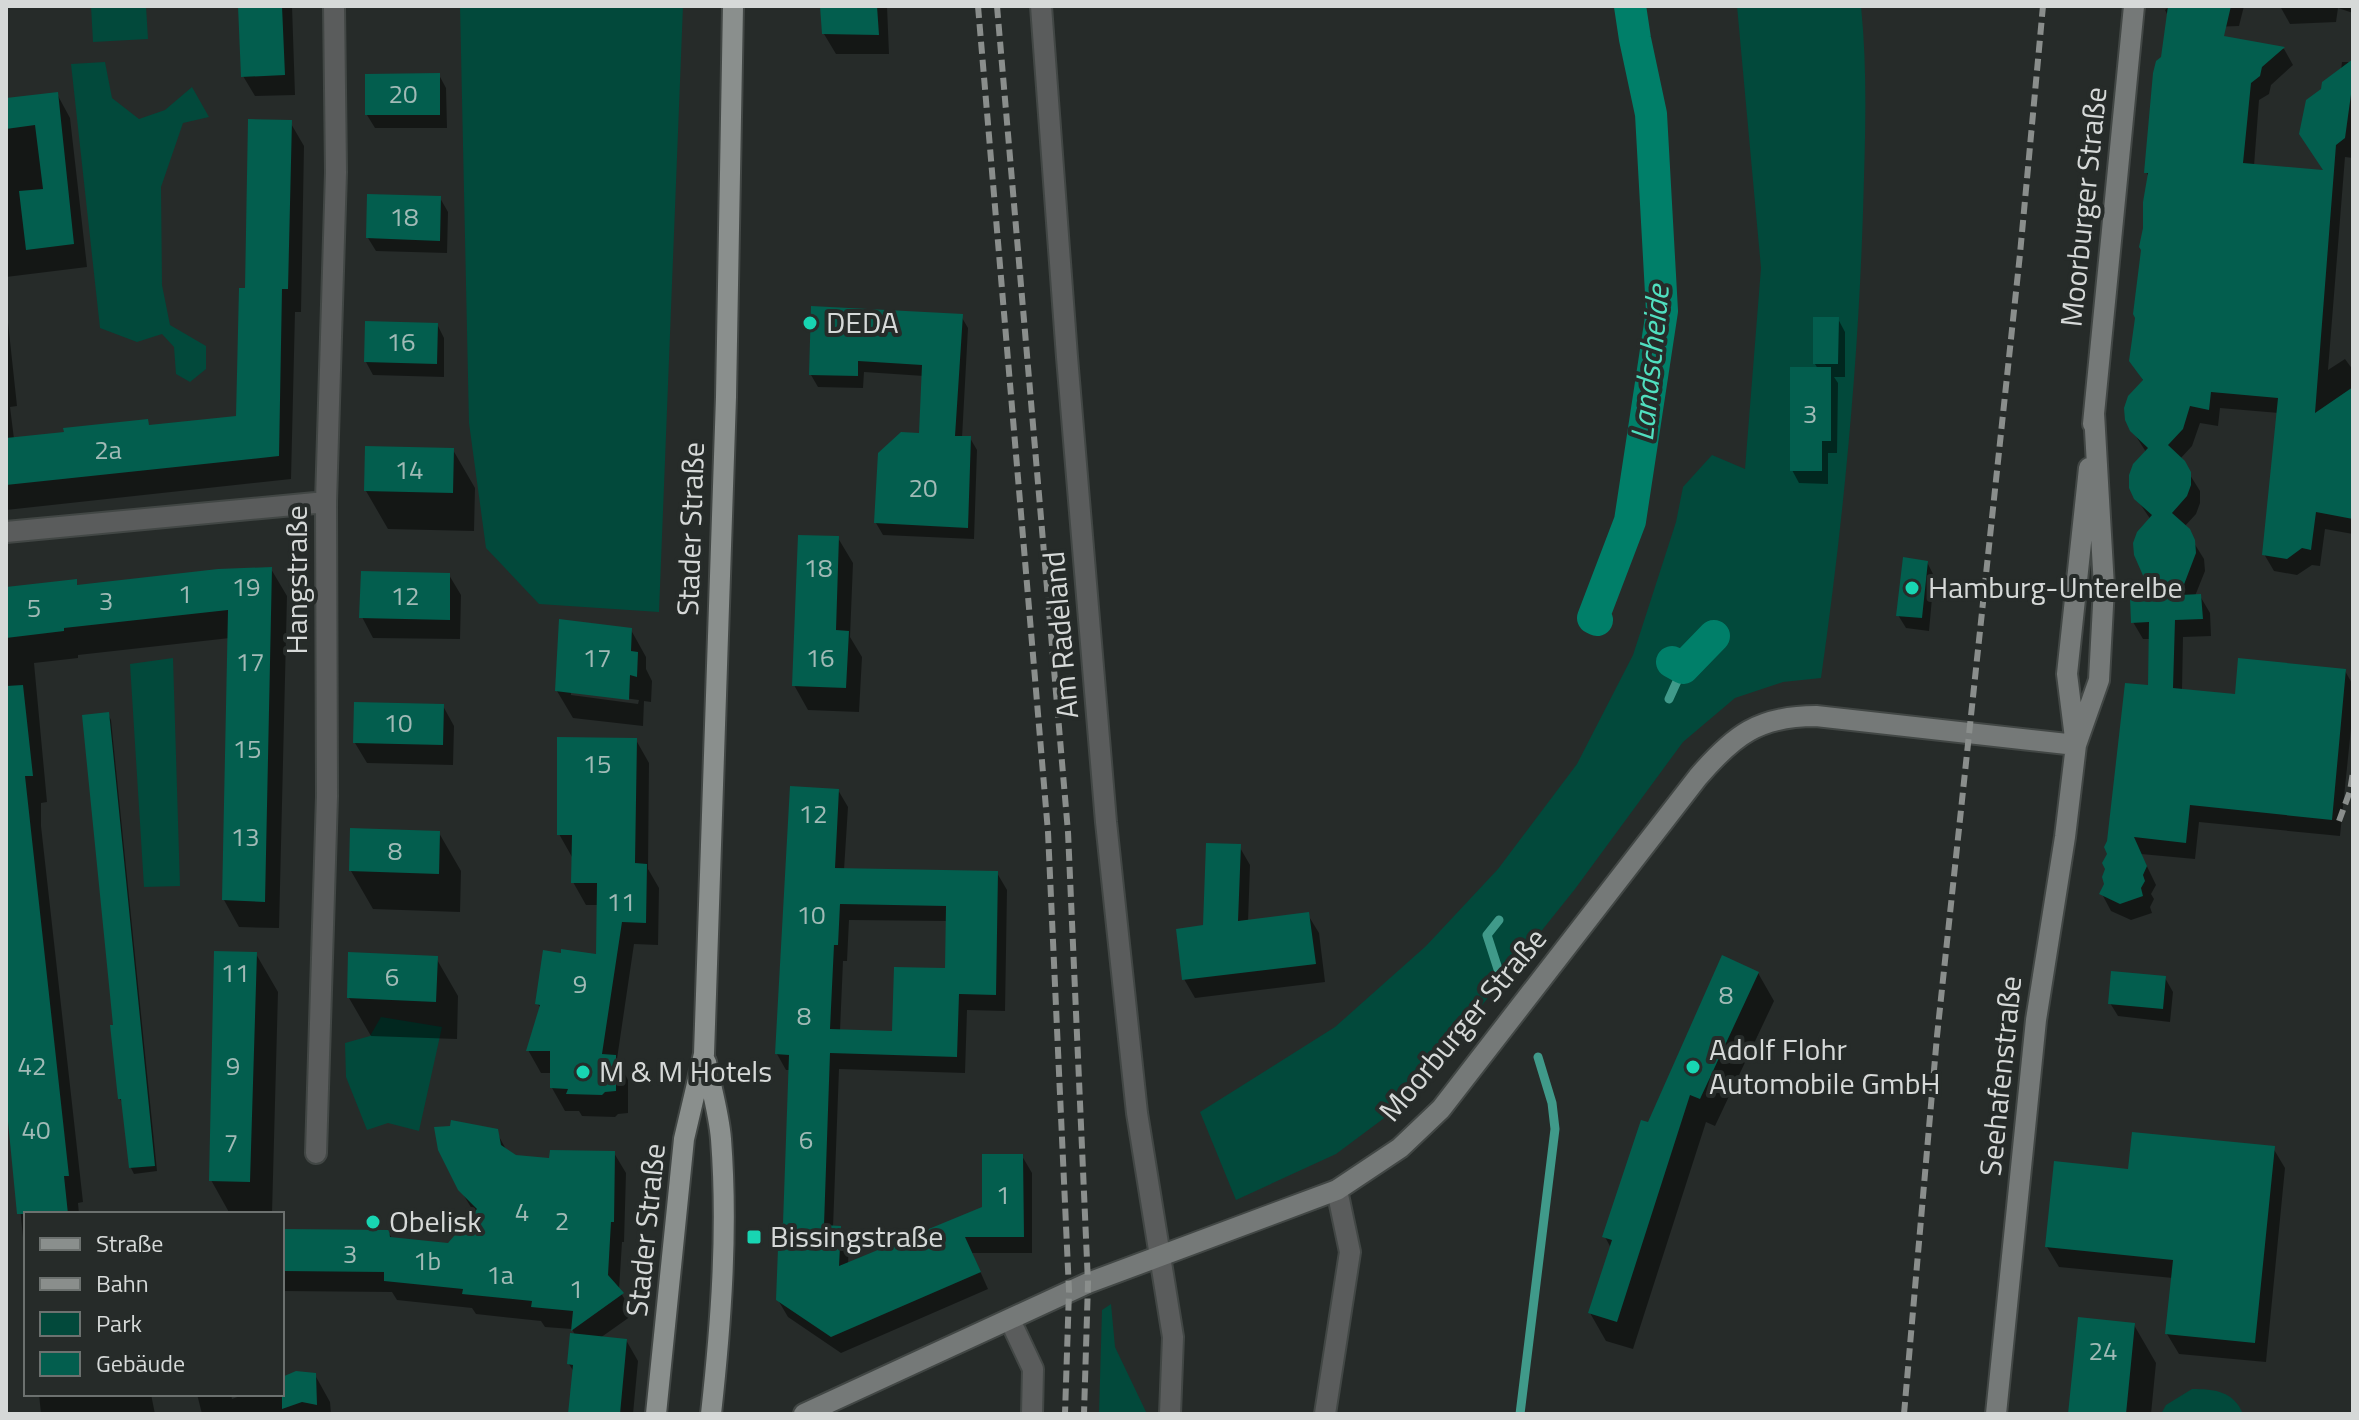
<svg xmlns="http://www.w3.org/2000/svg" width="2359" height="1420" font-family="'Titillium Web',sans-serif">
  <rect width="100%" height="100%" fill="#262b29"/>
  <path fill="#02493b" d="M91 6H146L148 39 93 42Z
    M460 6H683L659 612 539 604 486 548 469 423Z
    M1737 6H1861C1868 76 1865 142 1863 212 1858 369 1843 524 1821 678L1783 682 1735 698 1683 742 1575 889 1403 1104 1336 1154 1236 1200 1200 1112 1335 1027 1426 946 1498 869 1577 764 1633 655 1676 522 1683 487 1712 455 1745 469 1761 268Z
    M105 62 112 98 139 119 165 110 192 87 209 117 183 123 161 187 162 285 170 325 206 346V369L190 382 176 374 174 347 162 334 137 342 100 328 71 64Z
    M173 658 180 886 144 887 130 664Z
    M381 1017 442 1027 419 1131 388 1123 367 1130 346 1077 345 1043 370 1036Z
    M1111 1304 1115 1347 1147 1414H1099L1102 1310Z
    M2192 1389C2214 1389 2234 1391 2243 1414H2161L2166 1405Z"/>
  <path fill="#0007" fill-rule="evenodd" d="M240 6H292L295 95 255 96 243 76Z
    M822 6H887L889 54H836L824 34Z
    M2170 6H2244L2239 26 2212 27 2211 34 2284 49 2293 65 2271 85 2269 94 2259 100 2254 166 2325 172 2323 90 2341 70 2342 62H2353V158L2345 157 2328 370 2345 359 2353 370V534L2325 529 2320 566 2312 565 2297 575 2274 571 2264 554 2279 413 2220 408 2218 426 2200 423 2192 446 2180 459 2200 491V503L2196 514 2184 527 2204 559 2205 571 2195 596H2200L2210 613 2211 636 2183 637 2182 691 2237 696 2345 671 2353 685V709L2340 836 2199 822 2195 859 2141 854 2156 885 2151 894 2154 899 2150 907 2152 913 2131 920 2111 911 2102 894 2106 885 2109 854 2150 687 2151 639H2143L2133 622 2155 598 2151 520 2136 498 2146 452 2132 430 2144 382 2131 360 2137 318 2149 177 2146 172 2169 18 2165 10Z
    M2280 6H2353V13L2338 8 2336 22 2290 24Z
    M439 75 446 88 447 128H375L367 115Z
    M57 94 70 118 87 267 6 277V100Z
    M290 122 304 146 301 312H295L291 479 6 510V304L17 406 10 407 14 439 238 418 247 290Z
    M440 198 448 212 447 253 376 251 368 238Z
    M961 316 968 328 962 438H970L977 450 974 539 883 535 876 523 920 435 924 376 864 372 863 388 818 387 811 375Z
    M1838 319 1845 332V377H1834L1838 383 1837 453H1828V484L1799 483 1792 470 1818 369 1815 364Z
    M437 324 444 338V377L373 375 366 362Z
    M453 450 475 488 474 531 388 529 366 491Z
    M838 538 853 563 850 637 862 657 859 712 808 710 794 685Z
    M1927 562 1934 576 1929 631 1906 628 1898 615Z
    M271 569 287 596 279 928 239 927 224 900 230 638 78 655V658L34 663 47 802 41 803V826L83 1202 78 1203 79 1214H26V1267L6 1068V589L75 581 78 587Z
    M449 575 461 595 460 639 373 638 362 617Z
    M631 630 646 657V669L652 681 651 702 644 701 643 726 573 718 557 691ZM571 691 639 700 638 704 571 695Z
    M443 706 454 726 453 765 367 763 355 743Z
    M108 714 111 720 157 1171 134 1174 131 1168 123 1104 120 1099Z
    M636 740 649 763 648 869 659 888 658 945 634 944 617 1059 628 1080V1113L618 1114 615 1117 582 1116 579 1111H565L552 1088V1073H541L528 1050 541 1009 537 1003 598 956V905H586L573 882 572 857 559 834Z
    M838 790 848 807 844 870 997 873 1007 890 1005 1011 967 1010 965 1073 839 1069 833 1228H840L849 1245 848 1264 984 1209 1022 1156 1032 1173V1253H972L988 1289 841 1353 788 1317 778 1300 785 1225 790 1070H786L777 1054ZM849 920 948 921 947 970 894 1033 840 1031 843 961H847Z
    M439 833 461 871 460 912 373 909 351 871Z
    M1239 846 1250 865 1248 922 1308 915 1319 933 1325 982 1195 998 1184 979Z
    M256 954 278 992 272 1214H230L211 1180Z
    M436 958 458 996 457 1039 371 1036 349 998Z
    M1758 973 1774 1001 1715 1126 1706 1122 1633 1349 1606 1341 1590 1313 1611 1248 1605 1237Z
    M2165 978 2173 992 2170 1022 2118 1016 2110 1003Z
    M496 1131 508 1153 515 1157 551 1160 614 1153 626 1173 624 1242H622L619 1290 634 1314 600 1338 626 1340 638 1361 633 1414H570L574 1372 569 1364 575 1335 572 1329 545 1327 541 1321 476 1314 472 1308 397 1300 392 1292 282 1291V1231L388 1232 393 1240 449 1246 475 1214 460 1189Z
    M2273 1148 2285 1168 2266 1362 2179 1354 2167 1334 2173 1278 2059 1267 2047 1247 2130 1171Z
    M2134 1325 2156 1363 2151 1414H2070Z
    M315 1375 330 1402 331 1414H202L197 1394H231L232 1399 245 1394H282V1379Z
    M39 1394H151L155 1414H41Z"/>
  <g fill="none" stroke-linecap="round" stroke-linejoin="round">
    <path stroke="#409a8a" stroke-width="9" d="M1669 699 1683 668
      M1498 969 1487 935 1499 920
      M1520 1414 1555 1129 1552 1103 1538 1057"/>
    <path stroke="#007f69" stroke-width="32" d="M1597 620 1593 618 1630 521 1662 311 1651 114 1635 39 1630 6
      M1672 662 1683 668 1714 636"/>
  </g>
  <path fill="#035e4e" fill-rule="evenodd" d="M238 6H282L285 75 241 77Z
    M820 6H877L879 35 822 34Z
    M2168 6H2231L2224 36 2285 47 2262 67 2260 76 2251 83 2243 163 2323 170 2299 134 2306 100 2321 89 2322 82 2353 59V80L2345 138 2336 145 2315 413 2353 387V519L2316 512 2311 550 2302 548 2287 559 2262 555 2278 398 2211 392 2209 410 2190 406 2183 429 2168 445 2185 461 2191 472V485L2187 496 2172 513 2190 529 2195 540 2196 553 2180 595 2201 594 2203 619 2175 620 2173 688 2235 694 2238 658 2346 669 2332 820 2190 805 2186 843 2134 837 2147 866 2143 875 2145 881 2141 888 2143 896 2120 904 2099 894 2104 884 2102 877 2105 869 2102 863 2107 854 2104 847 2107 841 2125 683 2148 685 2149 622 2131 623 2130 597 2152 596 2134 555 2133 543 2137 532 2152 515 2134 499 2129 488V475L2133 464 2148 448 2130 431 2125 420 2124 408 2128 396 2143 380 2129 361 2135 318 2133 314 2141 250 2139 247 2143 228V202L2148 173H2144L2153 73 2156 61 2161 57Z
    M440 73V115H365V74Z
    M58 92 74 244 26 250 19 191 43 189 35 125 6 129V98Z
    M248 119 292 120 288 289H282L279 456 6 485V438L64 432 63 428 148 419 149 425 236 416 239 288H245Z
    M367 194 441 196 440 241 366 238Z
    M811 306 963 314 955 436H971L968 528 874 523 878 453 901 432 919 433 922 365 858 361V376L809 375Z
    M1813 317H1839L1838 364H1813Z
    M365 321 438 323 437 364 364 362Z
    M1790 367H1831V441H1822V471H1790Z
    M365 446 454 448 453 493 364 491Z
    M798 535 839 536 836 630 849 631 846 688 792 686Z
    M1903 557 1928 561 1922 618 1896 616Z
    M272 567 265 902 222 900 228 610 64 628V631L6 638V587L77 579V585L218 569Z
    M361 571 450 573V620L359 618Z
    M559 619 632 628 631 651 638 652 637 677 630 675 629 700 555 691Z
    M23 685 33 776H25L69 1176H64L68 1214H17L6 1101V686Z
    M354 702 444 704 443 745 353 743Z
    M109 712 155 1166 129 1168 121 1099H118L110 1025H113L82 715Z
    M557 737 637 738 635 863 647 864 646 923 622 922 602 1054 616 1055V1091L605 1092 602 1095 566 1094 568 1089 550 1088V1051H526L540 1005 535 1004 543 950 561 953V949L596 954 597 883H571L572 835H557Z
    M790 786 839 789 835 868 998 871 996 995 959 994 957 1057 830 1053 824 1225 841 1226 839 1266 982 1207V1154H1023L1024 1237H965L981 1272 831 1337 776 1300 779 1223H783L789 1055 775 1054ZM840 904 946 906 945 968 894 967 892 1031 830 1029 834 945H838Z
    M350 828 440 831 439 874 349 871Z
    M1206 843 1241 844 1238 921 1309 912 1316 964 1182 980 1176 929 1203 925Z
    M214 951 257 952 250 1182 209 1181Z
    M348 952 438 956 436 1002 347 998Z
    M1722 955 1759 972 1700 1099 1690 1095 1617 1322 1588 1313 1612 1240 1602 1237 1641 1120 1648 1122Z
    M2111 971 2166 976 2163 1009 2108 1004Z
    M451 1120 498 1129 501 1145 516 1155 549 1158 550 1150 615 1151 614 1222H611L608 1275 624 1293 571 1331 573 1311 531 1307 532 1301 462 1294 463 1289 384 1281V1272L282 1271V1229L389 1230 390 1237 448 1243 477 1209 458 1190 438 1150 434 1127 450 1126Z
    M2132 1132 2275 1146 2255 1343 2165 1334 2173 1260 2045 1247 2054 1161 2128 1169Z
    M2078 1317 2135 1323 2126 1414H2068Z
    M570 1333 627 1339 620 1414H568L573 1365 567 1364Z
    M296 1371 316 1373 317 1405 302 1402 282 1409V1377Z"/>
  <g fill="none" stroke-linecap="round" stroke-linejoin="round">
    <defs>
      <path id="minor" d="M1041 6 1067 357 1106 822 1137 1113 1173 1337 1170 1414
        M6 532 326 502
        M316 1153 327 796 326 502 336 172 334 6
        M1010 1320 1033 1369 1032 1414
        M1325 1414 1350 1252 1337 1190"/>
      <path id="secondary" d="M2093 424 2134 6
        M2075 738 2067 674 2089 468
        M804 1414 1088 1283 1337 1190 1400 1148 1441 1109 1698 777C1734 735 1759 716 1816 716L2076 745
        M1996 1414 2036 1020 2065 837 2076 745 2099 680 2104 587 2094 413"/>
      <path id="primary" d="M706 1062C711 1087 719 1114 721 1139 728 1230 721 1324 711 1414
        M656 1414 684 1139 704 1054 726 397 733 6"/>
    </defs>
    <use href="#minor" stroke="#424745" stroke-width="24"/>
    <use href="#secondary" stroke="#424745" stroke-width="24"/>
    <use href="#primary" stroke="#424745" stroke-width="24"/>
    <use href="#minor" stroke="#5a5c5c" stroke-width="20"/>
    <use href="#secondary" stroke="#757978" stroke-width="20"/>
    <use href="#primary" stroke="#8a8f8d" stroke-width="20"/>
    <path stroke="#8a8e8c" stroke-width="6" stroke-dasharray="12 6" stroke-linecap="butt" d="M978 6 1048 832 1069 1291 1065 1414
      M997 6 1068 832 1088 1283 1084 1414
      M2339 821 2350 791 2353 772
      M1904 1414 1937 1036 2020 254 2043 6"/>
  </g>
  <g fill="#18d5b2" stroke="#262b29" stroke-width="3">
    <circle cx="810" cy="323" r="8"/>
    <circle cx="1912" cy="588" r="8"/>
    <circle cx="1693" cy="1067" r="8"/>
    <circle cx="583" cy="1072" r="8"/>
    <circle cx="373" cy="1222" r="8"/>
    <rect x="746" y="1229" width="16" height="16" rx="4"/>
  </g>
  <g text-anchor="middle" stroke-width="8" stroke-linejoin="round" paint-order="stroke">
    <g font-size="26" fill="#a1bab6">
      <text x="403" y="103">20</text>
      <text x="404" y="226">18</text>
      <text x="401" y="351">16</text>
      <text x="1810" y="423">3</text>
      <text x="108" y="459">2a</text>
      <text x="409" y="479">14</text>
      <text x="923" y="497">20</text>
      <text x="818" y="577">18</text>
      <text x="246" y="596">19</text>
      <text x="185" y="603">1</text>
      <text x="405" y="605">12</text>
      <text x="106" y="610">3</text>
      <text x="34" y="617">5</text>
      <text x="597" y="667">17</text>
      <text x="820" y="667">16</text>
      <text x="250" y="671">17</text>
      <text x="398" y="732">10</text>
      <text x="247" y="758">15</text>
      <text x="597" y="773">15</text>
      <text x="813" y="823">12</text>
      <text x="245" y="846">13</text>
      <text x="395" y="860">8</text>
      <text x="621" y="911">11</text>
      <text x="811" y="924">10</text>
      <text x="235" y="982">11</text>
      <text x="392" y="986">6</text>
      <text x="580" y="993">9</text>
      <text x="1726" y="1004">8</text>
      <text x="804" y="1025">8</text>
      <text x="32" y="1075">42</text>
      <text x="233" y="1075">9</text>
      <text x="36" y="1139">40</text>
      <text x="806" y="1149">6</text>
      <text x="231" y="1152">7</text>
      <text x="1003" y="1204">1</text>
      <text x="522" y="1221">4</text>
      <text x="562" y="1230">2</text>
      <text x="350" y="1263">3</text>
      <text x="427" y="1270">1b</text>
      <text x="500" y="1284">1a</text>
      <text x="576" y="1298">1</text>
      <text x="2103" y="1360">24</text>
    </g>
    <g font-size="30" fill="#d6d9d8" stroke="#262b29">
      <text transform="translate(2084 207) rotate(-84)" y="10">Moorburger Straße</text>
      <text transform="translate(691 529) rotate(-88)" y="10">Stader Straße</text>
      <text transform="translate(297 580) rotate(-90)" y="10">Hangstraße</text>
      <text transform="translate(1061 635) rotate(-95)" y="10">Am Radeland</text>
      <text transform="translate(1463 1025) rotate(-50)" y="10">Moorburger Straße</text>
      <text transform="translate(2001 1076) rotate(-84)" y="10">Seehafenstraße</text>
      <text transform="translate(646 1230) rotate(-84)" y="10">Stader Straße</text>
    </g>
    <g font-size="30" fill="#d6d9d8" stroke="#262b29" text-anchor="start">
      <text x="826" y="333">DEDA</text>
      <text x="1928" y="598">Hamburg-Unterelbe</text>
      <text x="1709" y="1060">Adolf Flohr<tspan x="1709" dy="34">Automobile GmbH</tspan></text>
      <text x="599" y="1082">M &amp; M Hotels</text>
      <text x="389" y="1232">Obelisk</text>
      <text x="770" y="1247">Bissingstraße</text>
    </g>
    <g font-size="32" font-style="italic" fill="#50dfbf" stroke="#262b29">
      <text transform="translate(1650 363) rotate(-84)" y="11">Landscheide</text>
    </g>
  </g>
  <rect width="2359" height="1420" fill="none" stroke="#d6d9d8" stroke-width="16"/>
  <rect x="24" y="1212" width="260" height="184" fill="#262b29" stroke="#6c716f" stroke-width="2"/>
  <rect x="40" y="1238" width="40" height="12" fill="#8a8f8d" stroke="#6c716f" stroke-width="2"/>
  <text x="96" y="1252" font-size="24" fill="#d6d9d8">Straße</text>
  <rect x="40" y="1278" width="40" height="12" fill="#8a8e8c" stroke="#6c716f" stroke-width="2"/>
  <text x="96" y="1292" font-size="24" fill="#d6d9d8">Bahn</text>
  <rect x="40" y="1312" width="40" height="24" fill="#02493b" stroke="#6c716f" stroke-width="2"/>
  <text x="96" y="1332" font-size="24" fill="#d6d9d8">Park</text>
  <rect x="40" y="1352" width="40" height="24" fill="#035e4e" stroke="#6c716f" stroke-width="2"/>
  <text x="96" y="1372" font-size="24" fill="#d6d9d8">Gebäude</text>
</svg>
